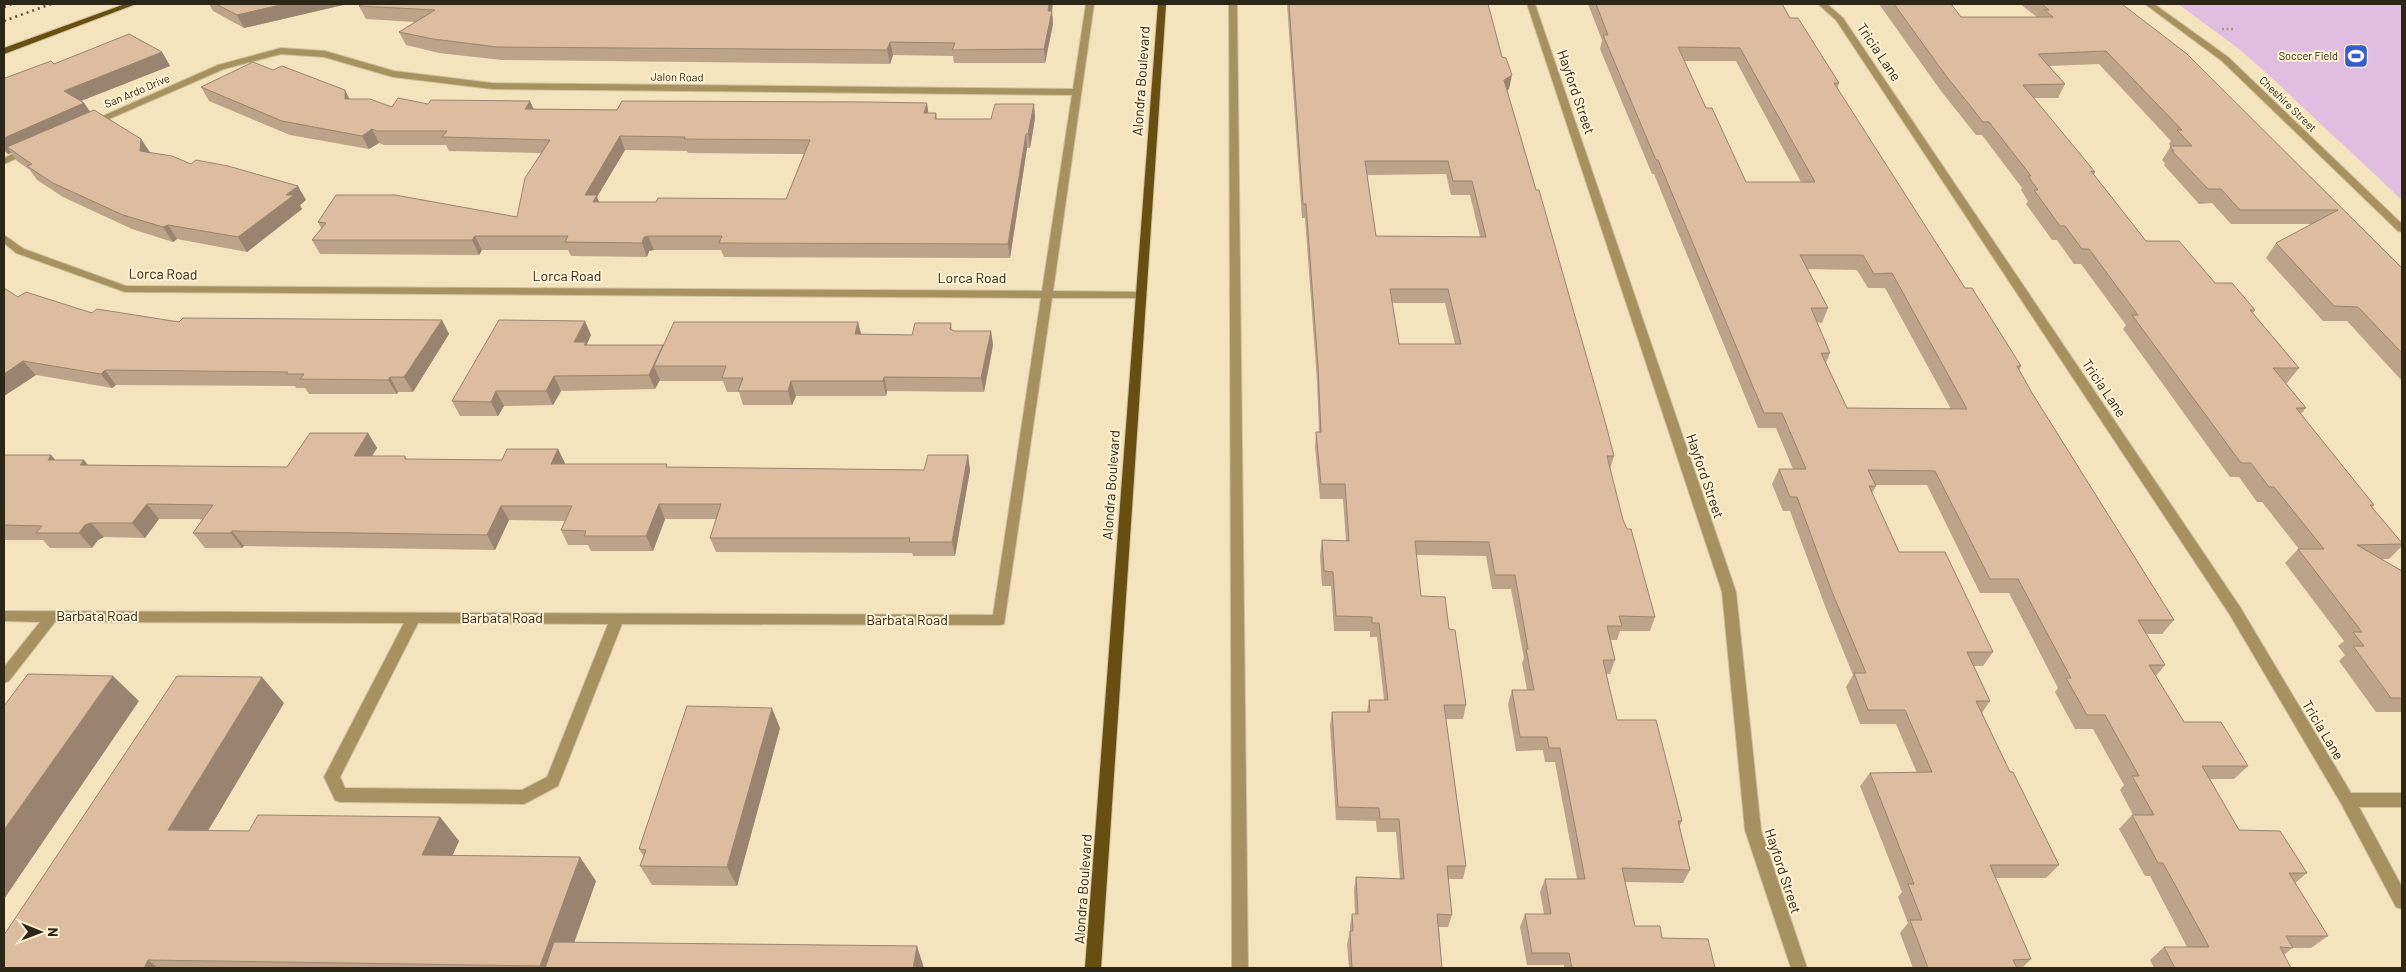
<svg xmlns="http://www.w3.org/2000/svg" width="2406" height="972" font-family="Barlow,sans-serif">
  <rect width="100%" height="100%" fill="#f5e3bd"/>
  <path fill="#e1bee1" d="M2178 4H2402V200L2272 78 2239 49Z"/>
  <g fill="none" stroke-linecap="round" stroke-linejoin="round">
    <defs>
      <path id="minor" d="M1086 4H1094L1053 291 1142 292 1147 295 1142 298H1052L1004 624 999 625 622 624 558 786 524 804 340 802 335 800 324 777 404 623 55 622 9 681 4 683V667L40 622 4 621V611L993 615 1041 298 125 292 16 253 4 243V235L24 249 126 286 1042 291 1072 95 492 89 393 77 324 57 281 54 224 69 93 126H87L85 124 218 65 281 48 325 51 394 71 492 83 1073 89ZM418 623 608 624 547 777 522 790 345 788 340 777Z
        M1229 4H1237L1248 968H1232Z
        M1527 4H1535L1736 592 1761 830 1807 968H1791L1745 830 1722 592Z
        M1818 4H1827L1843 18 2240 607 2351 793H2402V807H2359L2402 887V909L2396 907 2342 805 2230 615 1836 20Z
        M2145 4H2154L2228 57 2402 224V232L2398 231 2222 61Z
        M28 147 31 148V152L4 164V158Z"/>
      <path id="major" d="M125 4H136L4 54V48Z
        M1158 4H1166L1101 968H1085Z"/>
    </defs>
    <use href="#minor" stroke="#d1c19f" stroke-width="2"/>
    <use href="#major" stroke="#d1c19f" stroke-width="2"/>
    <path stroke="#a89b7e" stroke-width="2.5" stroke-dasharray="2 2.5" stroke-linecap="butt" d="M2222 29H2235"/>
    <use href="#minor" fill="#a89160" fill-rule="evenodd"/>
    <use href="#major" fill="#674f11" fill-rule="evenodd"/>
    <path stroke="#59503c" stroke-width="2.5" stroke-dasharray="2 4" stroke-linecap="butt" d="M4 7 12 4
      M4 21 51 4"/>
  </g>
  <path fill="#bda389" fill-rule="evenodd" d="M209 4H342L343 5 244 28 213 11Z
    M1287 4H1488L1509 89 1507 90 1614 456 1610 469 1623 520 1655 617 1650 631H1620L1617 640H1611L1615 660 1610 674H1606L1617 720 1682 821 1679 827 1690 870 1683 883 1625 882 1635 926 1662 938 1715 968H1564V965H1527L1520 927 1525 914H1544L1540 892 1545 879H1577L1555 762H1545L1543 750 1516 751 1508 704 1512 690H1527L1522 663 1524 658 1511 589H1492L1486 556 1416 555 1421 596 1449 629 1466 705 1463 719H1446L1466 866 1463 879H1448L1452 915 1448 927H1439L1442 968H1349L1347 944 1350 931V926L1352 914H1355L1354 890 1356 877 1400 879 1396 832H1377L1376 821 1336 820 1330 726 1332 712H1367L1369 700H1384L1377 637H1370V631H1334L1331 586H1322L1320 555 1322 540 1346 541 1343 499H1320L1315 447 1316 432H1319L1317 381 1305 218H1302ZM1446 174 1451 195H1470L1480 237 1376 236 1367 175ZM1392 303H1445L1455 344H1399Z
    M1588 4H1782L1790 18 1839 83 1837 89 1965 288 2021 366 2019 370 2032 393 2174 620 2162 634H2146L2165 665 2156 676 2184 722 2248 766 2234 779H2210L2239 830 2307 873 2295 883 2328 936 2311 948H2292L2284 955 2291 968H2154L2150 960 2164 947H2187L2150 876H2145L2119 829 2132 815H2133L2120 790 2124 785 2093 729H2075L2055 692 2058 688 2009 593H1980L1927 485H1875L1876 486 1872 493 1899 552 1993 652 1983 666H1974L1990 701 1982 713 2010 772 2059 865 2046 878H1995L2031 959 2022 968H1913L1900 933 1908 923 1898 897 1902 892 1860 786 1870 773H1917L1896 724H1860L1846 687 1853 675 1825 606 1790 511H1783L1772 484 1779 469H1793L1776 428H1758L1654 174H1652L1600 49 1602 40ZM1684 61H1736L1801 182H1746L1706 108ZM1808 269 1857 270 1868 288H1885L1951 409 1847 408 1826 363 1830 353 1817 322 1822 323 1828 308Z
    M1879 4H1951L1961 17H2037L2020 4H2122L2402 268V381L2347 321H2323L2266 258 2276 243 2312 224H2231L2212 203 2199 204 2164 165 2165 163 2162 160 2171 146 2169 144 2171 141 2099 64 2049 66 2065 84 2058 98H2034L2095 172 2094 175 2146 241 2215 283 2255 310 2253 313 2299 368 2287 383H2286L2306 408 2301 414 2374 505 2372 507 2402 543V546L2389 559H2382L2402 571V712H2376L2339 661 2345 655 2338 646 2344 641 2285 563 2298 549H2299L2262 502H2257L2239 477H2230L2123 329 2126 325 2081 264H2074L2057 240H2052L2026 204 2028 201 2021 190 2022 188 1982 135H1976L1941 91Z
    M359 6 1052 12 1053 24 1045 63H954L953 56 893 55 890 64 502 60 439 53 406 45 399 32 415 22 366 19Z
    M162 52 170 66 81 101 84 103 90 111 141 139 150 152 191 164 306 200 300 205 302 209 247 252 177 239 173 242 132 229 63 197 37 180 30 170 17 161 11 153 8 154 4 151V78H5L54 64Z
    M273 70 350 99 392 107 428 104 533 109 936 113 937 119H991L1034 104 1035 118 1030 148H1027L1010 258 724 257 721 250H654L649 251 647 257 571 256 568 250H482L479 255 320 254 312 240 321 228 318 222 517 217 541 153 449 151 446 145H384L379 143 369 149 290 135 209 101 201 87ZM625 150 687 151 688 153 804 154 786 199 656 202H599L597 197Z
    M4 288 18 297 92 313 179 322 442 320 449 334 413 392H398L397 394H309L305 388H296L295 386 116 385 112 388 36 375 4 396Z
    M951 323 952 330 954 331H991L993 345 984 392 887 391 886 396H796L792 405H743L739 392H727L723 381H660V380L655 389 561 391 553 405 504 406 498 416H460L452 401 591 335 587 344V345H663L861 334 912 335Z
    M368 433 377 448 372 456H405L406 459 502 460 558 449 565 464 668 467 924 470 968 455 970 470 955 556H913L912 553 716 552 710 538 716 519H665L653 551H591L588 545H568L561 530 565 521 509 520 495 550 244 546 242 548H205L193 533 203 519H159L145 538 104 537 98 540 92 548H50L43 540H4V455H51L55 460 88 465 287 467Z
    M284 703 208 831H249L440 817 459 841 452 855 596 881 574 943 924 968H4Z
    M780 728 737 886 652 885 640 866 644 857 639 849Z"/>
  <path fill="#9a846f" d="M284 4H342L343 5 244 28 237 15Z
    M1049 4H1053L1052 12 1053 24 1045 63 1044 49 1048 11Z
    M890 42 893 55 890 64 887 50Z
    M162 52 170 66 73 104 64 91Z
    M1512 75 1509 89 1502 94 1504 80Z
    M345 90 352 104 345 99Z
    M530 101 536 114 525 109Z
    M84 103 93 117 7 147 11 153 8 154 4 149V138Z
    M927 103 929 117 924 113Z
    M1034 104 1035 118 1030 148 1028 134Z
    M372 129 379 143 369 149 362 136Z
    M1026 134 1027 148 1010 258 1008 244Z
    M620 136 625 150 597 197 602 209 585 195Z
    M141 139 150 153 140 151Z
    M298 186 306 200 300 205 302 209 247 252 238 237 286 195Z
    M168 225 177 239 173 242 163 227Z
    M475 236 482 250 479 255 472 240Z
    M648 236 654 250 649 251 647 257 642 243 644 237Z
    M442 320 449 334 413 392 404 377Z
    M585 321 591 335 587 344 592 356 574 342Z
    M858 322 862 337 855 334Z
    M991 331 993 345 984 392 981 378Z
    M663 345 654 366 660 380 655 389 649 375Z
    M23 361 36 375 4 396V374Z
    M105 370 116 385 112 388 101 374Z
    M554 376 561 391 553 405 546 391Z
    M390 377 398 392 397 394 388 380Z
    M884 377 887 391 886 396 883 381Z
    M791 381 796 396 792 405 788 391Z
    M496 391 504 406 498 416 491 402Z
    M368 433 377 448 363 470 354 456Z
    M558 449 565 463 558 478 551 464Z
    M51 455 64 470 48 460Z
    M968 455 970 470 955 556 952 542Z
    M84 460 96 475 80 465Z
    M147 504 159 519 145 538 132 523Z
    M659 504 665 519 653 551 646 536Z
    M501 506 509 520 495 550 487 535Z
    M91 523 104 537 98 540 92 548 79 533 85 525Z
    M232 531 244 546 242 548 231 533Z
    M113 676 139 701 4 899V830Z
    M262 677 284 703 194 854 168 830Z
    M772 708 780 728 737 886 727 867Z
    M440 817 459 841 442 879 422 855Z
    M580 857 596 881 565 968H542L540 966Z
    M917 946 924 968H913Z
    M148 960 158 968H144Z"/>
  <path fill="#dcbd9f" stroke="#9a846f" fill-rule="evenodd" d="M216 4H284L237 15Z
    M362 4H1049L1048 11H1052L1044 49 952 50 955 43 890 42 887 50 497 47 433 39 399 32 435 10 359 6Z
    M1289 4H1488L1502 57 1506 58 1512 75 1504 80 1536 190H1539L1606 425 1614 456H1607L1623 520 1627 529H1631L1655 617 1619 616 1622 626H1607L1615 660H1603L1617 720H1656L1682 821H1678L1690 870 1622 868 1635 926H1660L1662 938 1708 939 1715 968H1572L1569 953H1532L1525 914H1551L1545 879H1585L1560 748H1549L1547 737H1520L1512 690H1534L1526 649H1528L1515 575H1495L1489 542 1415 541 1421 596 1445 597 1449 629 1455 630 1466 705H1444L1466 866H1447L1452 915 1437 914 1442 968H1352L1350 931H1353L1352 914H1358L1356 877 1404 879 1399 819H1380L1379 808 1338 807 1332 712H1370L1369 700H1388L1379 623H1372V617L1336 616 1333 572 1324 571 1322 540 1349 541 1345 484H1321L1316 432H1321L1318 367 1306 204H1303ZM1365 161H1448L1453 181H1472L1486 237 1376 236ZM1390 289H1448L1461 344H1399Z
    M1596 4H1782L1790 18H1798L1839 83H1834L1965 288H1972L2021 366H2017L2032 393 2174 620H2138L2165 665H2149L2184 722H2221L2248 766H2202L2239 830 2280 831 2307 873H2289L2328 936H2286L2293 948 2280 947 2291 968H2175L2164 947H2209L2163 863H2158L2132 815H2154L2132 776H2139L2105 715H2087L2066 678H2071L2018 579H1990L1935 471 1868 470 1876 486H1869L1899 552H1945L1993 652H1967L1990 701H1976L2010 772H2013L2059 865H1990L2031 959 2013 960 2017 968H1928L1910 920H1922L1908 884H1914L1870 773 1932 772 1905 710H1868L1854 673H1866L1832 592 1797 497H1790L1779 469H1806L1782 413H1764L1658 160H1656L1603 35H1608ZM1678 47 1740 48 1815 182H1746L1712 108H1706ZM1800 255H1863L1874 274 1892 273 1967 409 1847 408 1821 353H1830L1811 308H1828Z
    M1894 4H1951L1961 17H2053L2044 10H2049L2042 4H2122L2187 54 2402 268V353L2358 307 2334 306 2276 243 2338 210H2240L2221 189H2208L2172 151H2174L2170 146H2192L2177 130H2182L2106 51 2038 54 2065 84 2023 85 2095 172 2091 171 2146 241H2179L2215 283H2232L2255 310H2250L2299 368H2273L2306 408H2296L2374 505H2370L2402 543V544L2357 545 2402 571V698H2391L2353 646H2364L2353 632H2362L2298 549H2324L2274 487H2269L2251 463H2241L2132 315H2138L2089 249H2082L2065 226H2060L2034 190H2038L2028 176H2031L1989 122H1983L1947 77Z
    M129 34 162 52 64 91 84 103 4 138V78H5L51 61 54 64Z
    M253 62 273 70 282 66 345 90V99H370L392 107 398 98 428 104 431 100 530 101 525 109 617 110 622 101 870 102 927 103 924 113H936L935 119H991L995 104H1034L1028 134H1026L1008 244 719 243 722 236H648L644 237 642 243 565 242 568 236H475L472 240H312L326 223 318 222 336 195H395L517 217 525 178 550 140 442 137 447 131H377L372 129 362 136 282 121 201 87ZM620 136 685 137 684 139 810 140 786 199 658 198 656 202H593L597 195H585Z
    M94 110 141 139 140 151 172 156 191 164 196 160 228 166 298 186 286 195H294L238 237 168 225 163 227 123 215 53 183 27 166 32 164 7 147Z
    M4 288 18 297 26 292 92 313 97 309 179 322 183 318 442 320 404 377H390L388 380 300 379 304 374H286L288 372 105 370 101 374 23 361 4 374Z
    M499 320 585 321 574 342H586L584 345H663L649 375 554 376 546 391H496L491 402 452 401Z
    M674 322H858L855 334 912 335 915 323H951L950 329 954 331H991L981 378 884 377 883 381H791L788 391H738L743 378H722L726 366H654Z
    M310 433H368L354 456H405V459L502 460 507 449H558L551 464H667L666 467 924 470 928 455H968L952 542H909L910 538H710L721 504H659L646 536H584L586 531 561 530 572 506H501L487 535 232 531 231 533H193L213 505 147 504 132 523H91L85 525 79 533H36L42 526 4 525V455H51L48 460H84L80 465 287 467Z
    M28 674 113 676 4 830V706Z
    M177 676 262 677 168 830 249 831 258 815 440 817 422 855 580 857 540 966 148 960 144 968H4V935Z
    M687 706 772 708 727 867 640 866 646 850 639 849Z
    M554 942 917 946 913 968H545Z"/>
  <defs>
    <symbol id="stadium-square" viewBox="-11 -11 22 22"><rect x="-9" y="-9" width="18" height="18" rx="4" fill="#365ccd" stroke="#fff1d2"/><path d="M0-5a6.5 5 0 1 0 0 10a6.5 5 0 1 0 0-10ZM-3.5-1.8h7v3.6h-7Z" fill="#fff"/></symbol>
  </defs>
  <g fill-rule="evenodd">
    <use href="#stadium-square" x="2342" y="42" width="28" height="28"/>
  </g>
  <g text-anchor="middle" stroke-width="4" stroke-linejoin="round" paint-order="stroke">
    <g font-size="11" fill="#2c2617" stroke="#fff1d2" text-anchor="end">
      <text x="2338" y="60">Soccer Field</text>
    </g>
    <g font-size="11" fill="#2c2617" stroke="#fff1d2">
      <text transform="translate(677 77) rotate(1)" y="4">Jalon Road</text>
      <text transform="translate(137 91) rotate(-23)" y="4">San Ardo Drive</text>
      <text transform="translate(2288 104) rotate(44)" y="4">Cheshire Street</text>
    </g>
    <g font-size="14" fill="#2c2617" stroke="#fff1d2">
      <text transform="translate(1879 52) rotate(56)" y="5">Tricia Lane</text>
      <text transform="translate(1141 81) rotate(-86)" y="5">Alondra Boulevard</text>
      <text transform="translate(1576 92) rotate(71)" y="5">Hayford Street</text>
      <text transform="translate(163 274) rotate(1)" y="5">Lorca Road</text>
      <text x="567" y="281">Lorca Road</text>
      <text x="972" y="283">Lorca Road</text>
      <text transform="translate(2104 388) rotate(56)" y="5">Tricia Lane</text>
      <text transform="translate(1705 476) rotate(71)" y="5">Hayford Street</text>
      <text transform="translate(1111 485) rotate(-86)" y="5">Alondra Boulevard</text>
      <text x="97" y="621">Barbata Road</text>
      <text x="502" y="623">Barbata Road</text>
      <text x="907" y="625">Barbata Road</text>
      <text transform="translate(2323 730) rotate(59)" y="5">Tricia Lane</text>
      <text transform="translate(1783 871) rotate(72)" y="5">Hayford Street</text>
      <text transform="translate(1083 889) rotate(-86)" y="5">Alondra Boulevard</text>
    </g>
  </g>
  <rect width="2406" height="972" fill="none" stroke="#2c2617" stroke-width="10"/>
  <g transform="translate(40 932) rotate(91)" stroke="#fff1d2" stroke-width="4" paint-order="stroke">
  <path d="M0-4L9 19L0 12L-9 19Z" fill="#2c2617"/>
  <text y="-8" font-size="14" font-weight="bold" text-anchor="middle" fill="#2c2617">N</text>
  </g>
</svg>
